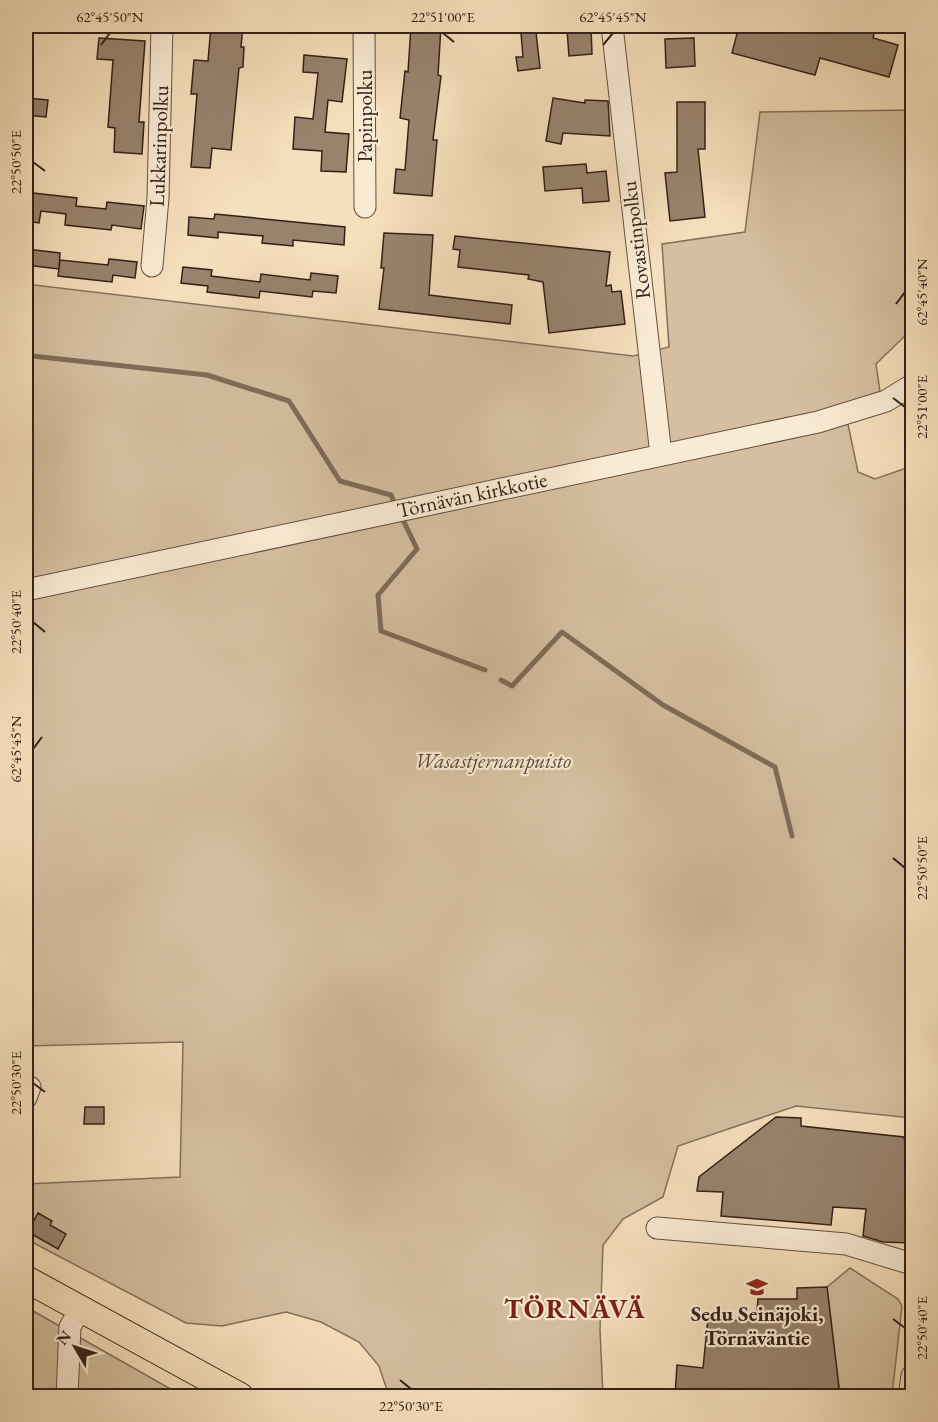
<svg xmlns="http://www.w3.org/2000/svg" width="938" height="1422" font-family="'EB Garamond',serif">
  <rect width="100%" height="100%" fill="#f6dfbc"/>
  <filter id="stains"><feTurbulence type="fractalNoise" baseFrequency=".00333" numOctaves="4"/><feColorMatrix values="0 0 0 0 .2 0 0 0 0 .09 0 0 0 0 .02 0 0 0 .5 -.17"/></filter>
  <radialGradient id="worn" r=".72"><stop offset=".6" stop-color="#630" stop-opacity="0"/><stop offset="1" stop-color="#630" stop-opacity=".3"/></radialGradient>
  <path fill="#d5bfa0" stroke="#84705c" stroke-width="1.5" d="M912 110V329L876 364 880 392 844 405 858 472 875 479 912 466V1118L796 1106 678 1146 663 1197 623 1219 603 1245 600 1330 603 1396H389L379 1366 359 1342 321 1322 286 1312 222 1326 186 1323 26 1239V1184L180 1177 183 1042 26 1046V284L633 356 669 347 662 244 745 232 760 112Z
    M850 1268 898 1299 902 1306 892 1396H840L827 1287Z
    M26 1307 183 1396H26Z"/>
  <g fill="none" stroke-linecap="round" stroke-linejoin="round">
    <path stroke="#806c58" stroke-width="5" d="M26 352 32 356 207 375 289 401 340 481 391 495 393 500
      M404 522 417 549 378 595 381 631 485 670
      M501 680 512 686 562 632 663 705 775 767 792 836"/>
  </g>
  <path fill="#98836d" stroke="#332017" stroke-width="1.5" d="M211 26H243L241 47H244L243 67 239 68 231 150 212 148 210 168 191 167 197 94H191L194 60 208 61Z
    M411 26H441L438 75 441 76 433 140H437L432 196 394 193 396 169 405 170 409 120 400 118 405 71 408 72Z
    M739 26H863L875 29 873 38 898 45 889 77 820 58 815 75 732 53Z
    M591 28 592 54 569 56 567 30Z
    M536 32 540 68 518 71 516 57H523L521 33Z
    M99 38 145 41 139 122H144L142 154 114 152 115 128 108 127 113 60 97 59Z
    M694 38 695 66 666 68 665 39Z
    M304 55 347 59 342 102 328 100 325 132 349 134 346 172 321 171 322 151 293 149 295 117 313 119 318 73 303 72Z
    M26 98 48 100 46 117 26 115Z
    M553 98 585 103V100L608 101 610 136 563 133 561 144 546 141Z
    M677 102H705V149H698L705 217 670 221 665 173 677 172Z
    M586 164 587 173 606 171 609 201 583 203 582 188 545 191 543 167Z
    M33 193 77 198 76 206 106 209 107 202 144 206 141 229 112 225 111 230 65 225 66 214 41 211 39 223 26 221V201L32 202Z
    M215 214 345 227 344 245 293 240V246L262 243 263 236 218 232V238L188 235 189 217 214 219Z
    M384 233 433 235 429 295 512 305 510 324 379 309 384 268H381Z
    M455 236 610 252 606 286 611 285 612 292 621 291 625 324 549 333 543 282 528 279 529 275 458 267 460 250 453 249Z
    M26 249 60 253 59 269 26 265Z
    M109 259 137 262 135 278 113 275 112 282 58 276 60 260 108 265Z
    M183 267 212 270 211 276 260 282 261 274 310 280 311 273 338 276 336 293 313 291 312 297 260 291 259 298 207 292 208 286 181 283Z
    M85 1107H104V1124H84Z
    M776 1117 801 1118V1126L904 1137 905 1143 912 1144V1243L883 1242 863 1236 866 1209 833 1207 831 1225 721 1216 723 1192 697 1191 699 1177Z
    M38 1213 52 1221 50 1225 66 1234 58 1249 28 1232Z
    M827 1287 840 1396H675L677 1365 703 1368 708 1318 756 1322 758 1299H797V1288Z"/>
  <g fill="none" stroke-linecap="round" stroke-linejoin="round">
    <defs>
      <path id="minor" d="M364 26 365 207
        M612 26 661 455
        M152 266 158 198 162 26
        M26 590 818 422 886 401 912 385
        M26 1098 30 1087
        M657 1228 846 1244 912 1264
        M67 1396 70 1327 80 1309
        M909 1396 912 1376"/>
      <path id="major" d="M26 1279 240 1396"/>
    </defs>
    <use href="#minor" stroke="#645040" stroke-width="23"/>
    <use href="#major" stroke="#332017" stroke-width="28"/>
    <use href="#minor" stroke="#f9ead3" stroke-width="21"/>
    <use href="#major" stroke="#f6dfbc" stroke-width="26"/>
  </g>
  <path fill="none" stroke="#332017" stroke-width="2" d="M443 33 454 42M101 45 110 33M603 45 613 33M33 162 45 171M896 304 905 292M893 398 905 407M33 622 45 632M33 749 42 737M893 858 905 868M33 1083 45 1092M893 1319 905 1328M400 1380 411 1389"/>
  <defs>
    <symbol id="school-bare" viewBox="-9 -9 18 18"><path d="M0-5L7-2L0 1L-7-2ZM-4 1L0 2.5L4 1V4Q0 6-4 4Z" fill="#8f2418" stroke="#f9ead3" stroke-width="2.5" paint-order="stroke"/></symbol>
  </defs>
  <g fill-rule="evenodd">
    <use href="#school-bare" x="742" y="1272" width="30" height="30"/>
  </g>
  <g text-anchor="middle" stroke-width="4.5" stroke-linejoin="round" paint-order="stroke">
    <g font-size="21" fill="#332017" stroke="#f9ead3">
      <text transform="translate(365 116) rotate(-90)" y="7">Papinpolku</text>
      <text transform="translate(159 146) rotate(-88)" y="7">Lukkarinpolku</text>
      <text transform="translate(636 240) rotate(-97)" y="7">Rovastinpolku</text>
      <text transform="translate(472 495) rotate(-12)" y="7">Törnävän kirkkotie</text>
    </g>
    <g font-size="21" font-style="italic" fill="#5c4839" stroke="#f9ead3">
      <text x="493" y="768">Wasastjernanpuisto</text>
    </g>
    <g font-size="21" font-weight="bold" fill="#332017" stroke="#f9ead3">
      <text x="757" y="1321">Sedu Seinäjoki,<tspan x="757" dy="24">Törnäväntie</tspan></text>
    </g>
    <g font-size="27" font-weight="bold" letter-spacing="1.5" fill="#7a1f14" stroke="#f9ead3">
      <text x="575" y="1318">TÖRNÄVÄ</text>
    </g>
  </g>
  <rect width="938" height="1422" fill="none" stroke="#f6dfbc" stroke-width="66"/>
  <g transform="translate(75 1347) rotate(309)" stroke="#f9ead3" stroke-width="4.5" paint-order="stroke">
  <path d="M0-4.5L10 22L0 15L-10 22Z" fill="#332017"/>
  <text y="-9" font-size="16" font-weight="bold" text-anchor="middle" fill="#332017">N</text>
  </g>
  <rect x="33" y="33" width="872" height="1356" fill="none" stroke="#332017" stroke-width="2"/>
  <g font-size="15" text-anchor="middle" fill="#332017">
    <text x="110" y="22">62°45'50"N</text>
    <text x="443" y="22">22°51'00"E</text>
    <text x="613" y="22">62°45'45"N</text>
    <text transform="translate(16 162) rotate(-90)" y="5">22°50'50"E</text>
    <text transform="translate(922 292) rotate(-90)" y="5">62°45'40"N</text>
    <text transform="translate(922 407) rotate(-90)" y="5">22°51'00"E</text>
    <text transform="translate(16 622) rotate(-90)" y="5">22°50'40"E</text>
    <text transform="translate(16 749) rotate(-90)" y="5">62°45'45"N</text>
    <text transform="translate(922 868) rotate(-90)" y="5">22°50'50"E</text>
    <text transform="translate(16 1083) rotate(-90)" y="5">22°50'30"E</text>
    <text transform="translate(922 1328) rotate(-90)" y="5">22°50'40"E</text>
    <text x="411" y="1411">22°50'30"E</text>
  </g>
  <rect width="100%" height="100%" filter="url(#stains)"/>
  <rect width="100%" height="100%" fill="url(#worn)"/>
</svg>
